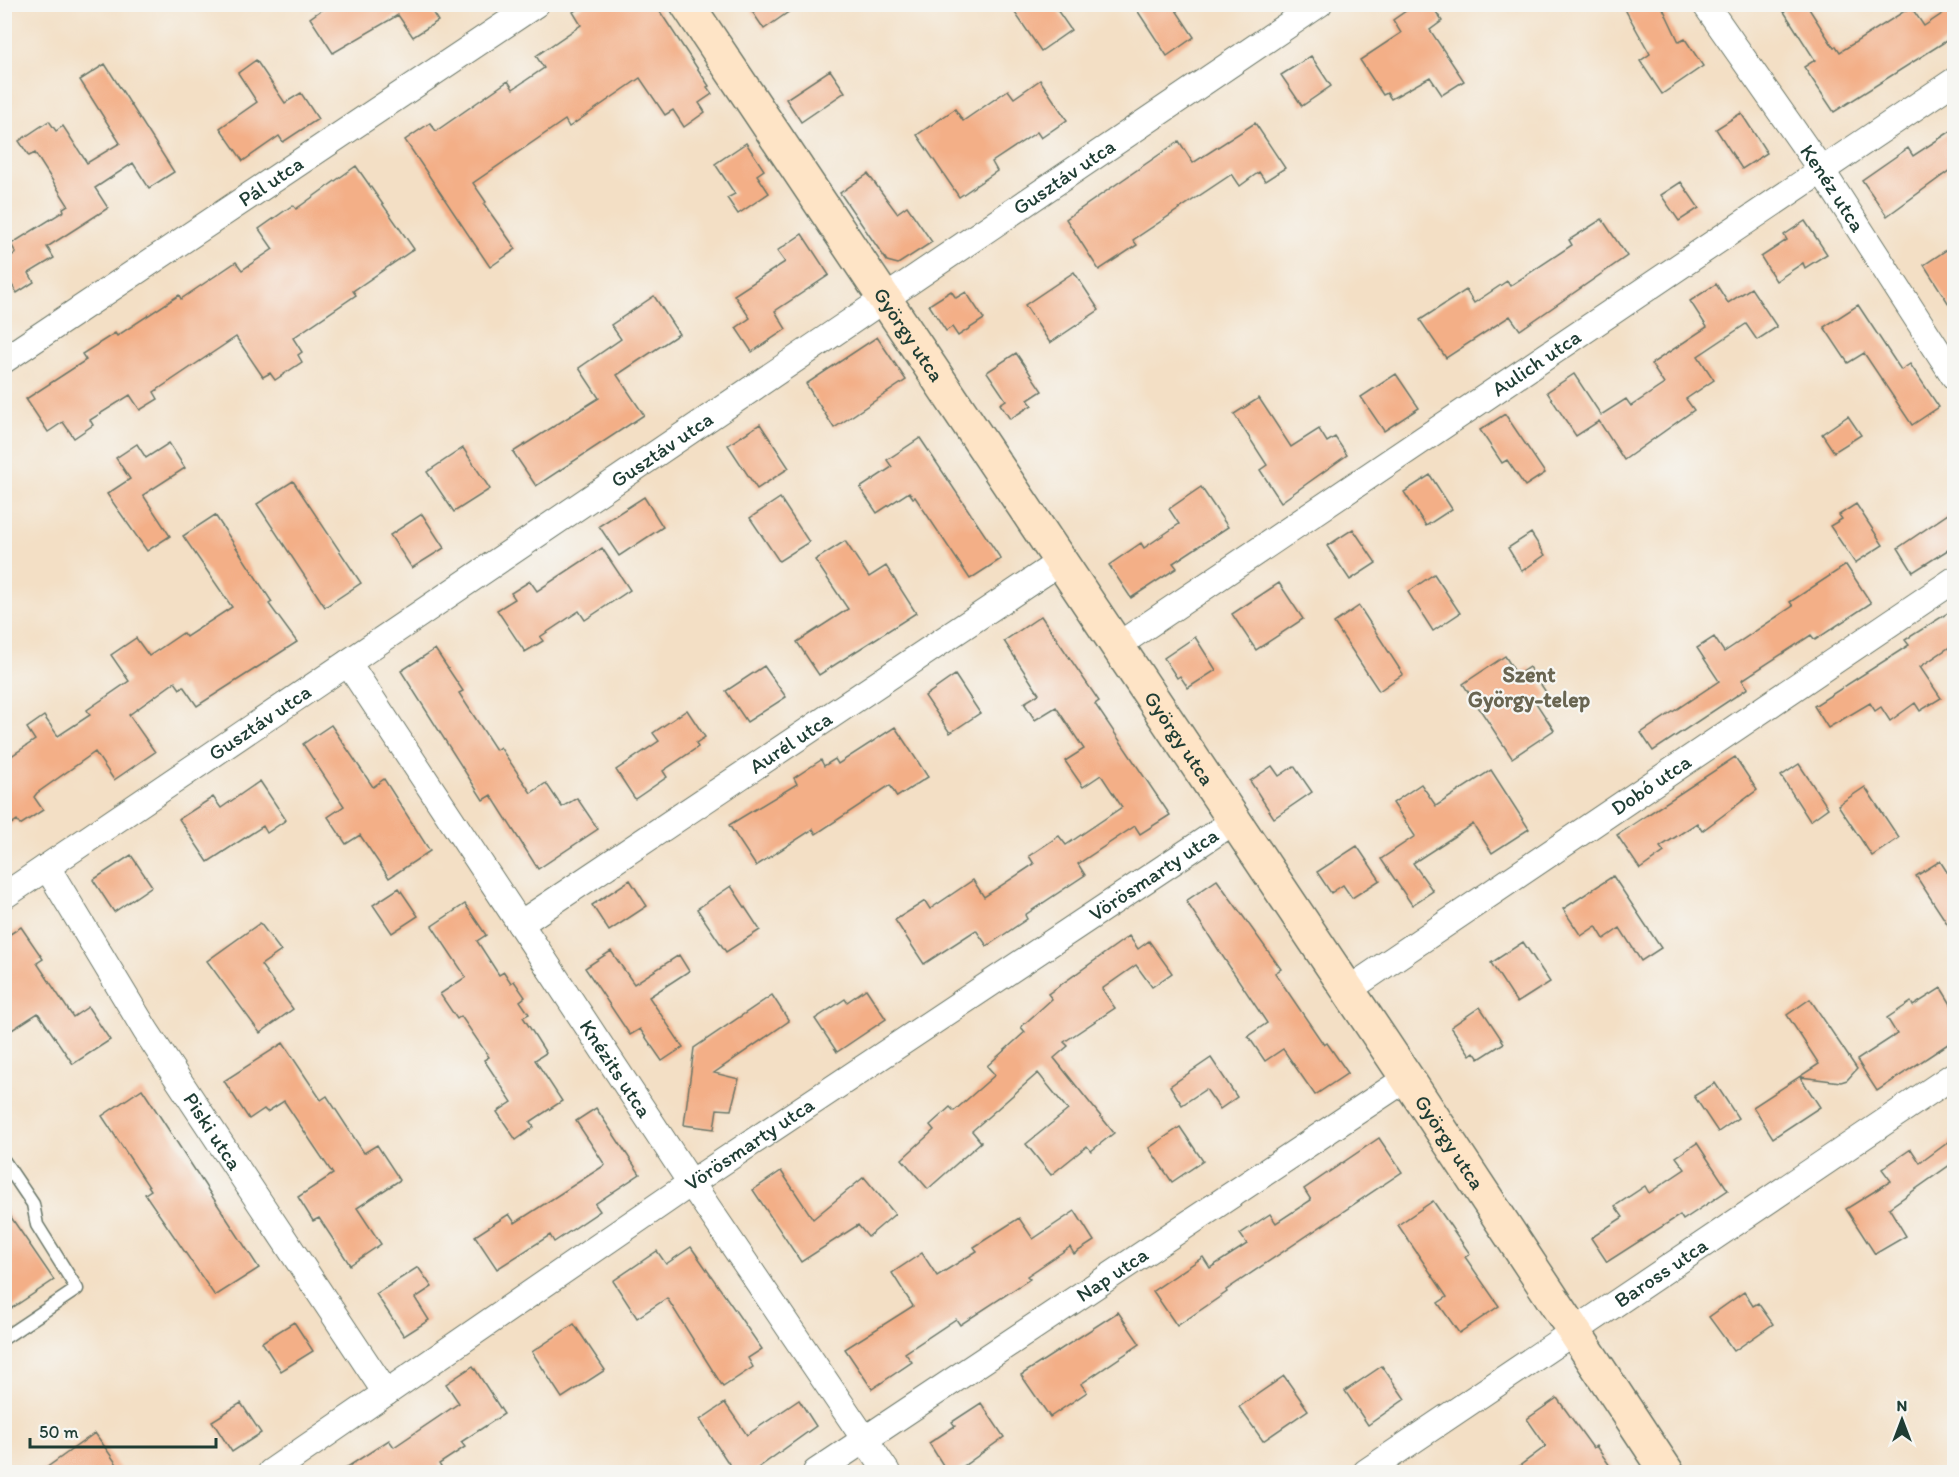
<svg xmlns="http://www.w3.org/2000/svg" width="1959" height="1477" font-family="Itim,sans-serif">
  <rect width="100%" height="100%" fill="#f6f6f2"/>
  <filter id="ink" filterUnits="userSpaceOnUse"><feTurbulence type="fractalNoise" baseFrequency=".0167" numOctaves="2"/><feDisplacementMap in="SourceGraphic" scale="12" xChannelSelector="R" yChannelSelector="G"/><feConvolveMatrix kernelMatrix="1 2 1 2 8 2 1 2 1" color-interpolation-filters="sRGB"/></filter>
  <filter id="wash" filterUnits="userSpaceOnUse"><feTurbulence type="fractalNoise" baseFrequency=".008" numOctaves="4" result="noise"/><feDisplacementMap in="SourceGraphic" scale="24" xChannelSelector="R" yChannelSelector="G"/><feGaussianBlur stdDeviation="1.35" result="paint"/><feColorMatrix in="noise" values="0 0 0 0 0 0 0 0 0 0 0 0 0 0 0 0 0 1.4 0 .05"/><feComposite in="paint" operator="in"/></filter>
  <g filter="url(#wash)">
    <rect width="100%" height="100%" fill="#f3dfc5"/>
    <g id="blocks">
      <path fill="#f3af87" d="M330 4H427L438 21 413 37 398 15 333 53 310 18Z
        M585 4H655L709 86 707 87 712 94 699 103 705 112 684 127 673 110 665 115 640 78 569 127 565 120 473 183 486 202 484 204 516 249 490 267 405 140 430 123 436 131 508 81 513 89 544 68 536 56 581 25 573 12Z
        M747 4H800L764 29Z
        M1009 4H1053L1071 30 1041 51Z
        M1133 4H1172L1194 37 1167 56Z
        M1416 4H1431L1442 21 1430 30 1464 81 1442 95 1430 77 1391 99 1387 93 1383 95 1360 60 1401 33 1393 20Z
        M1622 4H1661L1679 42 1685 39 1703 66 1662 94 1640 61 1650 54Z
        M1779 4H1806L1834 48 1836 46 1840 52 1911 7 1924 26 1954 6V36L1834 112 1804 67 1815 60Z
        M1311 56 1331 86 1302 106 1281 75Z
        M256 60 285 103 301 93 318 119 283 142 279 136 243 161 220 128 257 102 238 73Z
        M105 64 174 172 149 188 133 163 95 188 108 208 47 247 54 258 29 273 34 282 17 293 4 273V260L16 253 11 244 64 211 63 208 68 205 35 153 29 156 19 141 49 121 56 131 63 126 87 163 120 143 80 80Z
        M830 70 845 92 801 122 786 99Z
        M1040 80 1067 120 1041 138 1037 132 992 162 997 171 959 197 917 135 955 109 963 121 1008 90 1014 98Z
        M1741 113 1767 153 1742 169 1716 129Z
        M1255 123 1285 168 1265 181 1259 172 1240 186 1232 174 1133 240 1137 245 1099 270 1066 219 1179 141 1193 163Z
        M1954 129V167L1887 216 1862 180 1908 148 1913 156Z
        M746 143 764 170 757 175 769 193 738 214 727 198 735 194 715 164Z
        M356 166 414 249 353 291 356 295 293 338 302 352 298 355 302 362 275 380 270 373 263 377 236 337 154 392 158 399 140 410 130 395 90 420 93 425 74 438 63 422 48 432 26 399 86 360 82 354 115 333 117 336 179 295 181 299 236 262 242 270 273 249 259 229 293 205 296 209Z
        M868 174 897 213 907 206 932 242 898 264 887 261 840 193Z
        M1681 182 1699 208 1679 221 1661 195Z
        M1602 219 1627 256 1520 330 1510 316 1446 358 1420 320 1466 290 1474 303 1507 281 1510 286 1572 245 1569 240Z
        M1805 221 1827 254 1805 268 1803 263 1776 281 1761 257 1787 240 1784 235Z
        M802 234 829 275 775 311 786 329 752 352 736 328 750 318 734 295 785 262 777 251Z
        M1954 245V312L1924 265Z
        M1074 272 1099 310 1050 343 1025 305Z
        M1716 284 1728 303 1751 288 1777 327 1757 340 1746 324 1698 356 1714 380 1686 399 1694 410 1624 460 1599 421 1576 436 1547 392 1574 374 1601 415 1626 399 1631 406 1664 384 1651 364 1707 327 1690 301Z
        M951 291 956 298 966 292 984 319 958 336 952 327 946 331 929 305Z
        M654 296 679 334 617 375 644 415 536 486 513 452 599 398 579 368 621 339 611 325Z
        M1858 305 1901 370 1910 364 1939 407 1912 425 1864 353 1848 363 1824 327Z
        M877 337 906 380 834 428 806 384Z
        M1016 353 1042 391 1028 400 1032 405 1010 419 1000 404 1006 400 987 372Z
        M1396 374 1419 408 1384 431 1361 397Z
        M1259 398 1291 447 1319 429 1327 442 1335 437 1347 455 1281 502 1260 470 1267 465 1234 414Z
        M1505 414 1545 473 1525 486 1507 460 1502 463 1480 430Z
        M1848 416 1861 435 1834 452 1822 434Z
        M760 424 789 468 757 489 728 445Z
        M920 438 1001 559 970 579 915 497 913 498 909 492 877 513 860 488 892 467 887 460Z
        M169 443 185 468 143 495 170 536 147 551 107 494 130 479 116 458 137 444 146 458Z
        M463 448 490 489 454 512 427 472Z
        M1430 475 1452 509 1426 526 1404 492Z
        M293 481 361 583 325 607 257 504Z
        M1201 487 1228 527 1173 563 1177 568 1131 598 1109 565 1141 543 1144 548 1179 524 1169 509Z
        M644 497 663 527 619 556 599 526Z
        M780 498 809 542 779 561 750 518Z
        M1856 504 1883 545 1855 563 1830 526 1842 519 1839 515Z
        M1954 510V546L1913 572 1898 548Z
        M422 514 444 548 412 568 390 535Z
        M215 515 272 602 269 604 297 642 197 706 183 686 180 689 175 682 129 715 155 752 114 780 95 752 37 793 34 797 43 810 20 825 17 820 4 829V761L35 740 27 728 44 716 58 736 90 715 87 710 129 681 111 655 136 638 149 656 183 633 186 637 232 607 183 536Z
        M1353 529 1376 563 1350 580 1327 546Z
        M1531 533 1545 555 1522 571 1508 548Z
        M845 541 869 577 886 566 916 613 819 675 797 642 848 609 815 560Z
        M602 548 630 590 585 620 579 611 540 637 543 641 525 652 497 610 515 599 511 593 530 581 537 591Z
        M1846 565 1871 603 1815 640 1811 635 1742 680 1748 688 1653 751 1641 733 1719 681 1697 648 1714 637 1724 652 1793 606 1790 602Z
        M1434 574 1460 613 1433 631 1408 592Z
        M1279 583 1303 619 1256 650 1232 614Z
        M1359 606 1403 674 1379 691 1334 623Z
        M1954 609V644L1920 667 1941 698 1920 711 1915 703 1890 721 1881 707 1875 711 1870 703 1828 728 1814 706 1909 645 1905 640Z
        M1041 616 1099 701 1095 704 1170 815 1140 834 1135 826 1078 864 1085 875 1025 915 1027 919 987 946 976 930 924 964 895 920 925 901 930 909 973 880 984 897 1034 864 1029 856 1059 836 1066 845 1122 807 1101 775 1083 787 1065 761 1084 749 1056 707 1035 720 1024 703 1039 694 1004 641Z
        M1195 637 1216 670 1188 688 1180 676 1177 678 1164 658Z
        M435 649 463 691 459 693 496 750 500 747 531 793 546 783 562 807 577 798 598 829 538 869 491 795 483 800 401 671Z
        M1505 656 1517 675 1529 667 1548 695 1536 703 1554 730 1512 758 1463 684Z
        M764 666 786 697 747 722 726 691Z
        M955 675 980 713 950 733 925 696Z
        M687 710 705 737 696 743 698 747 663 771 667 777 635 799 616 770 659 741 653 733Z
        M331 725 373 787 384 779 430 851 389 878 360 835 346 844 328 817 344 806 303 744Z
        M895 727 928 777 897 797 890 785 816 834 813 829 756 866 729 825 797 784 794 778 821 760 824 766 835 759 838 764Z
        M1735 757 1757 790 1702 831 1697 823 1660 847 1664 852 1640 869 1617 835Z
        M1799 764 1828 808 1810 821 1781 776Z
        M1272 766 1279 776 1294 766 1312 792 1274 818 1250 781Z
        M1491 770 1529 829 1492 853 1473 824 1413 863 1433 891 1412 905 1381 859 1415 836 1393 803 1421 784 1436 806Z
        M260 781 286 820 267 833 263 826 208 862 179 819 213 797 221 808Z
        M1865 787 1899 838 1872 856 1838 805Z
        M1357 846 1380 880 1352 898 1343 885 1331 893 1317 872Z
        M131 855 152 886 114 912 93 880Z
        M1940 861 1954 883V934L1916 876Z
        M1613 876 1661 948 1641 961 1620 928 1604 939 1596 926 1581 936 1563 909Z
        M630 880 647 906 609 931 592 905Z
        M1217 880 1281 969 1275 973 1324 1045 1327 1043 1348 1073 1315 1095 1283 1049 1265 1061 1248 1036 1267 1023 1186 901Z
        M731 886 760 930 726 952 697 909Z
        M399 888 418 916 392 933 373 905Z
        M465 904 486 935 477 941 499 975 504 972 511 983 514 981 525 997 520 1001 529 1014 523 1017 546 1053 535 1060 562 1101 530 1122 534 1127 516 1140 497 1112 512 1102 484 1060 489 1057 461 1016 457 1019 440 994 466 977 432 926Z
        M260 923 281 951 261 965 293 1009 260 1033 207 961Z
        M21 927 43 959 37 963 73 1017 88 1007 110 1040 73 1064 38 1013 4 1035V938Z
        M1129 936 1138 949 1149 941 1172 973 1152 987 1136 965 1102 989 1115 1008 1064 1042 1068 1046 1054 1058 1114 1133 1091 1151 1087 1146 1051 1175 1026 1144 1068 1110 1038 1073 972 1131 981 1142 928 1189 902 1159 934 1130 930 1125 950 1107 954 1111 995 1075 987 1066 1025 1032 1021 1027 1052 999 1048 994Z
        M1523 942 1550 982 1517 1003 1491 963Z
        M611 951 634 984 679 955 689 971 649 997 683 1047 662 1061 640 1029 630 1035 585 968Z
        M1941 988 1954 1009V1040L1877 1091 1857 1060 1897 1034 1887 1018 1911 1002 1913 1006Z
        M866 989 886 1019 837 1052 815 1019 845 999 847 1002Z
        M772 995 789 1021 714 1073 739 1079 731 1110 717 1109 714 1129 684 1125 694 1048Z
        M1810 999 1857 1069 1847 1080 1841 1082 1800 1077 1820 1107 1773 1138 1753 1107 1819 1064 1787 1015Z
        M1480 1007 1504 1043 1479 1059 1474 1052 1470 1055 1451 1027Z
        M283 1043 321 1100 327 1096 364 1153 377 1145 400 1180 357 1208 381 1244 350 1265 319 1218 313 1221 298 1197 333 1174 284 1101 267 1112 264 1109 249 1119 224 1081Z
        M1211 1058 1237 1097 1220 1109 1206 1089 1182 1105 1170 1086Z
        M1715 1083 1738 1118 1718 1132 1694 1096Z
        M142 1089 259 1268 215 1296 145 1194 151 1190 102 1116Z
        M596 1108 640 1174 595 1204 600 1211 554 1242 550 1235 497 1269 475 1236 509 1214 515 1223 605 1165 576 1121Z
        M1180 1127 1203 1161 1172 1182 1149 1148Z
        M1379 1138 1402 1172 1226 1290 1227 1292 1177 1326 1153 1291 1203 1257 1210 1268 1247 1244 1240 1234 1270 1214 1276 1223 1311 1200 1304 1189Z
        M1954 1138V1162L1889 1208 1906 1236 1875 1254 1846 1209 1891 1181 1882 1169 1911 1149 1920 1163Z
        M1697 1143 1728 1190 1683 1220 1680 1215 1607 1262 1591 1238 1623 1217 1615 1206 1645 1186 1649 1193 1685 1169 1676 1157Z
        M781 1171 813 1219 864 1177 895 1214 868 1237 858 1225 801 1262 753 1190Z
        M1433 1201 1470 1254 1465 1257 1499 1306 1459 1333 1438 1303 1447 1297 1398 1225Z
        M4 1207 54 1280 12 1308 4 1297Z
        M1075 1211 1094 1241 1074 1254 1070 1247 1027 1276 1030 1279 960 1325 956 1319 905 1353 912 1362 872 1389 845 1349 913 1306 892 1273 922 1253 937 1276 977 1251 974 1247 1019 1218 1033 1239Z
        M691 1247 762 1349 748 1358 753 1367 723 1387 667 1298 637 1318 613 1281 657 1251 666 1264Z
        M418 1267 432 1287 415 1298 429 1320 404 1336 376 1294Z
        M1744 1292 1753 1306 1758 1303 1773 1324 1734 1351 1709 1317Z
        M1118 1312 1140 1344 1081 1384 1087 1392 1050 1417 1021 1375Z
        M294 1322 313 1351 281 1371 262 1342Z
        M574 1324 605 1370 562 1398 532 1352Z
        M473 1366 504 1414 461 1442 465 1447 439 1464 445 1473H338L389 1440 394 1447 459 1403 446 1384Z
        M1382 1366 1405 1399 1368 1425 1345 1391Z
        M1284 1376 1308 1410 1263 1441 1239 1407Z
        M1557 1398 1593 1448 1596 1446 1615 1473H1510L1546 1446 1527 1419Z
        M799 1400 816 1426 751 1473H735L700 1420 725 1403 747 1435Z
        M241 1403 261 1433 232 1452 212 1421Z
        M981 1403 1004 1437 954 1473H948L929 1443 955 1426 952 1422Z
        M95 1433 123 1473H39Z"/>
    </g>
  </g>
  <g filter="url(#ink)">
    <use href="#blocks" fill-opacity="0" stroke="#697667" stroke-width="1.5"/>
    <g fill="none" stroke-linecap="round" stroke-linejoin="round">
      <defs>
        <path id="lane" d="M4 1161 33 1204 37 1225 77 1289 4 1338"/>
        <g id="street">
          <path id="s1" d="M1705 4 1822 171 1954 376"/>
          <path id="s2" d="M4 360 536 4"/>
          <path id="s3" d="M1117 646 1954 81"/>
          <path id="s4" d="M348 663 691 1183 887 1472"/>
          <path id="s5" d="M47 867 146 1031 386 1393"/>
          <path id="s6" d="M4 896 1319 4"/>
          <path id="s7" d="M520 924 1060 562"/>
          <path id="s8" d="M1348 990 1954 580"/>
          <path id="s9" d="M271 1472 691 1183 1234 821"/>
          <path id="s10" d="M816 1472 1407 1078"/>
          <path id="s11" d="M1366 1472 1954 1075"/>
        </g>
        <g id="secondary">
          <path id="s12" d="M687 4 1407 1078 1667 1472"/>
        </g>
      </defs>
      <use href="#lane" stroke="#697667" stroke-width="15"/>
      <use href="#street" stroke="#697667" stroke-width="28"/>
      <use href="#secondary" stroke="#697667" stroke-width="36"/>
      <use href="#lane" stroke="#fff" stroke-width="12"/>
      <use href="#street" stroke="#fff" stroke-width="26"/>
      <use href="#secondary" stroke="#fee4c6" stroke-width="33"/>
    </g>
  </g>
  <g text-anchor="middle" stroke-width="4.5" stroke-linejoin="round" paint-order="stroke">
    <g font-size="21" fill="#1f3d34" stroke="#f6f6f2">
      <text dy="7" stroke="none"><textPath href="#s6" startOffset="1281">Gusztáv utca</textPath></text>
      <text dy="7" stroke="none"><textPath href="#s2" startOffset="321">Pál utca</textPath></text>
      <text dy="7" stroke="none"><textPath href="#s1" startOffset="224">Kenéz utca</textPath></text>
      <text dy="7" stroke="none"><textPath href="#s12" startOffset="398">György utca</textPath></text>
      <text dy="7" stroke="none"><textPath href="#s3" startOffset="506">Aulich utca</textPath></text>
      <text dy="7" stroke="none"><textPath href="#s6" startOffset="795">Gusztáv utca</textPath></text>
      <text dy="7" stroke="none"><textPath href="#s6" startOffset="309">Gusztáv utca</textPath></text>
      <text dy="7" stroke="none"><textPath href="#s12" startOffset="884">György utca</textPath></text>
      <text dy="7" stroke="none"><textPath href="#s7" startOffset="326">Aurél utca</textPath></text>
      <text dy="7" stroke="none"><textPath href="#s8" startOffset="366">Dobó utca</textPath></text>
      <text dy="7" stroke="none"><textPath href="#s9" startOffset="1066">Vörösmarty utca</textPath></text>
      <text dy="7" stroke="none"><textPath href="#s4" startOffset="486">Knézits utca</textPath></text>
      <text dy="7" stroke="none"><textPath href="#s5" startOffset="312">Piski utca</textPath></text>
      <text dy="7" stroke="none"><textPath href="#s12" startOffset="1370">György utca</textPath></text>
      <text dy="7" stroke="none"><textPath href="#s9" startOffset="580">Vörösmarty utca</textPath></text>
      <text dy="7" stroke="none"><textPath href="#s11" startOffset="356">Baross utca</textPath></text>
      <text dy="7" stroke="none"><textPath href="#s10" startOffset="356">Nap utca</textPath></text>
    </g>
    <g font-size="22" font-weight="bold" fill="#696551" stroke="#f6f6f2">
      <text x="1529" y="682">Szent<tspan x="1529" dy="25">György-telep</tspan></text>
    </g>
  </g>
  <rect width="1959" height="1477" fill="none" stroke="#f6f6f2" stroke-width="24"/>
  <g transform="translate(1902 1420)" stroke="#f6f6f2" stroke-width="4.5" paint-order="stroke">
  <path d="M0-4.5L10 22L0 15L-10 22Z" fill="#1f3d34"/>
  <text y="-9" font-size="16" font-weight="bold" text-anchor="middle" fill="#1f3d34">N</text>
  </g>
  <path d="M30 1438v9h186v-9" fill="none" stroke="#1f3d34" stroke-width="3"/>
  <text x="39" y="1438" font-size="18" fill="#1f3d34" stroke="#f6f6f2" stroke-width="4.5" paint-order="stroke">50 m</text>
</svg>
